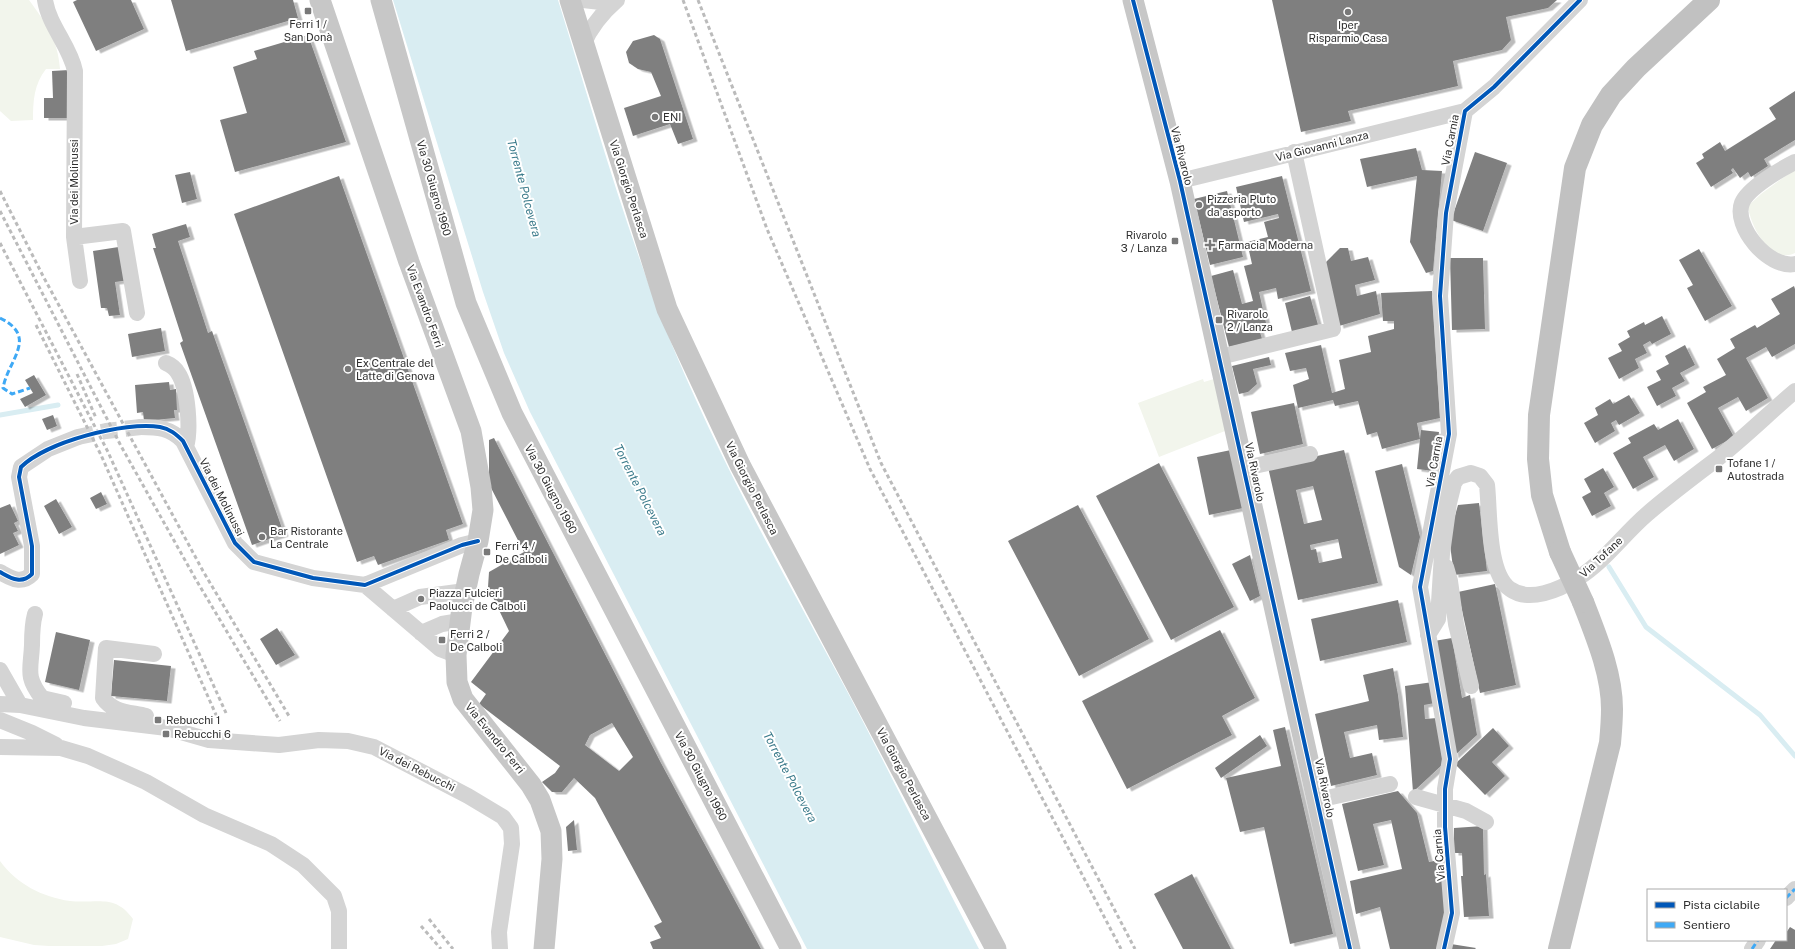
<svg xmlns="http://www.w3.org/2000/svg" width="1795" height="949" font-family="'Public Sans',sans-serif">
  <defs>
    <filter id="shadow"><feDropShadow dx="4.5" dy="2.5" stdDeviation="0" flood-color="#0004"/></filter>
  </defs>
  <rect width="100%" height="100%" fill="#fff"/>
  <path fill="#f2f5ec" d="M0 0H29C46 23 58 40 60 69H46C34 84 33 101 33 120L11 121 0 111Z
    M1795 169V253C1770 265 1750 225 1748 206L1761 194Z
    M1217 378 1230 429 1159 457 1138 403 1203 379 1204 382Z
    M0 861C17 884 42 897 70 901 96 904 115 893 133 919L128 939 116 944 102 946H49L34 945 0 937Z"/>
  <path fill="#d9edf2" d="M393 0H558C600 135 637 272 696 400 741 500 796 596 848 693 893 778 934 864 979 949H807L530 412 504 353 483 292Z"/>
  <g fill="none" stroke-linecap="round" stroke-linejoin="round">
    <path stroke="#d9edf2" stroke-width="5" d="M0 415 58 405
      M1609 567 1646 627 1760 715 1795 756"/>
  </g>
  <path fill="#7f7f7f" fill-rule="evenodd" filter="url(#shadow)" d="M77 0H131L144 29 96 51 73 2Z
    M171 0H293L298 18 186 51Z
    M1272 0H1557L1548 8 1506 17 1511 40 1502 50 1453 61 1458 86 1348 111 1351 121 1301 132Z
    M308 35 346 142 235 172 220 120 247 113 233 67 257 59 254 51Z
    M654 35 660 39 693 139 678 144 670 124 633 136 624 108 661 96 651 72 638 69 629 63 626 52 633 41Z
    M69 70 70 118H44V98H53L52 71Z
    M1795 91V140L1764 159 1768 166 1751 177 1748 172 1740 178 1733 168 1731 170 1733 173 1711 187 1696 163 1704 158 1702 154 1720 142 1725 151 1776 119 1769 108Z
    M1416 148 1422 170 1442 171 1433 271 1426 273 1410 242 1417 176 1367 187 1360 159Z
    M1475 152 1507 163 1483 231 1451 220Z
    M190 172 197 199 182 203 175 175Z
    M339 176 463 524 446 530 449 540 378 565 374 556 357 562 234 214Z
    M1282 176 1311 291 1278 299 1276 288 1259 292 1266 323 1258 325 1262 339 1229 347 1211 276 1233 270 1242 304 1253 301 1244 266 1252 264 1247 242 1268 237 1264 222 1279 218 1278 214 1244 222 1236 187Z
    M1227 191 1243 257 1210 265 1194 199Z
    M186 224 190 237 178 241 208 333 212 331 284 534 252 545 180 343 183 341 153 248H156L152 234Z
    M125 246 130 280 115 282 120 315 109 316 107 308H101L93 251Z
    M1340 248H1348L1351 261 1368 257 1375 280 1355 285 1357 296 1376 291 1380 314 1339 326 1324 264Z
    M1699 249 1732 306 1705 321 1687 288 1693 285 1679 260Z
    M1450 258H1483L1485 329 1452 330Z
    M1794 286 1795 289V344L1772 357 1766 347 1746 358 1768 398 1746 411 1738 397 1718 408 1734 437 1712 449 1687 403 1706 392 1703 387 1726 375 1717 359 1735 348 1730 339 1755 325 1757 328 1780 314 1771 299Z
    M1432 291 1440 418 1417 423 1420 439 1421 430 1439 432 1434 471 1417 469 1420 439 1382 449 1377 432 1367 435 1358 401 1335 406 1333 400 1298 408 1293 385 1309 379 1306 368 1290 371 1285 353 1321 345 1332 393 1345 389 1339 360 1371 352 1368 336 1394 329V321H1383L1381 293Z
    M1310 296 1318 325 1292 332 1285 303Z
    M1662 316 1671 334 1652 344 1650 341 1643 345 1647 353 1635 359 1639 368 1619 379 1608 358 1622 351 1618 344 1630 337 1627 331 1644 322 1645 325Z
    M161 328 165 351 132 357 128 334Z
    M1685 345 1695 365 1680 373 1685 381 1672 388 1676 396 1657 406 1647 387 1661 380 1656 371 1669 364 1665 356Z
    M1269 357 1271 365 1253 369 1257 384 1248 392 1239 394 1232 366Z
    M34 375 46 395 25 407 20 399 33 393 25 380Z
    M169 382 170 390 176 389 177 410H174L175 418 144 421 143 412 137 413 135 385Z
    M1629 395 1640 413 1619 425 1616 420 1611 423 1615 431 1595 443 1584 423 1598 415 1595 408 1610 399 1613 404Z
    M1294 403 1303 444 1260 454 1251 412Z
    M53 415 57 426 47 430 42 419Z
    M1678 419 1694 449 1674 461 1665 445 1643 457 1654 477 1633 489 1613 453 1631 443 1628 438 1654 424 1658 430Z
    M494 438 661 763 761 949H653L650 942 661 938 654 926 662 922 595 798 574 778 562 792H552L542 782 555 773 560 766 479 704 486 694 471 682 509 631 488 587 489 572 524 552 489 484V440ZM612 723 633 757 619 771 585 745 590 735Z
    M1231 450 1243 508 1209 515 1197 457Z
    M1344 450 1378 583 1298 600 1268 467ZM1313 486 1322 520 1304 524 1296 490ZM1338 539 1342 558 1319 563 1316 549 1311 550 1310 545Z
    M1159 463 1234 607 1171 640 1096 496Z
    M1402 464 1420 537 1411 575 1399 567 1375 471Z
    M1603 468 1614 487 1604 493 1611 506 1592 516 1582 497 1591 492 1584 479Z
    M101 492 107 504 96 509 90 498Z
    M56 499 72 527 59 534 44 506Z
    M1479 503 1487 571 1454 575 1449 537 1458 505Z
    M10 504 18 521 14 523 18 531 13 533 19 545 0 554V508Z
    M1078 505 1149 639 1079 676 1008 541Z
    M1250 555 1260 596 1250 601 1232 564Z
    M1495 584 1516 685 1480 693 1458 592Z
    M1398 600 1407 642 1320 661 1311 619Z
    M277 628 295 655 276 665 260 639Z
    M1220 630 1255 698 1222 716 1232 735 1127 789 1082 701Z
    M56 632 90 640 79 690 45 682Z
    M1452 638 1462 698 1470 695 1477 735 1454 756 1434 641Z
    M114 660 171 666 167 701 111 696Z
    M1393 668 1398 695 1403 737 1379 740 1377 725 1344 732 1350 758 1372 753 1377 775 1331 786 1315 714 1369 701 1363 675Z
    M1433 682 1435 703 1424 705 1425 719 1437 718 1443 764 1413 792 1405 686Z
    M1285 727 1333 934 1290 944 1264 827 1240 832 1226 778 1281 766 1273 730Z
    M1493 728 1509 746 1492 762 1505 776 1485 795 1455 764Z
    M1260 735 1267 746 1221 778 1215 768Z
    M1398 791 1417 813 1429 862 1444 859 1446 920 1440 949H1390L1380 907 1356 914 1350 881 1402 869 1391 820 1373 824 1384 865 1358 871 1342 804Z
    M574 820 577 850 568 851 566 827Z
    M1483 826 1484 875 1486 874 1489 916 1464 917 1461 876H1463L1462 853H1454V828Z
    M1192 874 1231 949H1183L1154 894Z
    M1790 927 1795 930V949H1770L1776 940H1786V933Z
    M1451 944 1476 948 1475 949H1451Z"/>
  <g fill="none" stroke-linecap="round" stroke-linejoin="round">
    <path stroke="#d5d5d5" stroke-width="16" stroke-dasharray="16 8" stroke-linecap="butt" d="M78 437 106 431 141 427"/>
    <path stroke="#d4d4d4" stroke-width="16" d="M45 0C49 26 70 46 75 71L74 237 80 281
      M583 0 601 2 609 0
      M583 45C591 26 602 13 617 0
      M1795 162C1781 169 1748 188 1742 203 1733 226 1768 269 1795 264
      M1180 181 1465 111
      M74 237 123 231 137 313
      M1220 357 1333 329 1294 152
      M166 363C171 365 175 368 178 373 188 388 191 430 186 447
      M141 427C158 427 170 428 183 441L235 543 254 562 313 578 365 585 462 545 478 541
      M1245 468 1310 454
      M1446 567 1450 581 1456 624 1471 686
      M0 572C11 578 21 585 32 574V546L19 477 21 467 48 449 78 437
      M365 585 440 649 456 655
      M393 609 420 597 465 591
      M35 614C32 625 32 634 32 645 31 670 25 676 42 698L64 703
      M421 633 442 624 460 621
      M1428 635 1438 619 1442 554 1449 503 1454 483 1458 477 1471 473 1480 476 1487 485C1490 511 1487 573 1510 589 1529 603 1559 590 1578 578 1603 563 1624 534 1646 515 1669 495 1693 477 1717 459 1744 438 1769 413 1795 391
      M0 670 20 705
      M0 704 20 705 84 718 167 728 209 740 279 745 319 740 348 741 374 747 468 796 503 817 511 828 512 844 499 932 500 949
      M146 716C131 712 113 713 103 698L106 648 154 654
      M0 720 32 733 56 745
      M0 747 61 748 88 756 146 782 204 815 271 844 303 865 334 896 339 911V949
      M1416 797 1466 811 1486 822
      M1318 800 1390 784
      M1786 898 1795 889
      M1444 949 1452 913 1445 827V789L1450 759 1420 587 1449 434 1440 296 1446 213 1465 111 1494 87 1580 0
      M1752 949 1758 940"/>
    <path stroke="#c7c7c7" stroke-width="21" d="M320 0 409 262 471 431 481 487 483 510 478 541 469 574 462 607 456 655 457 682 463 699 531 785 540 800 551 831 552 859 544 949
      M381 0 466 303 512 413 791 949
      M570 0 667 309 740 465 996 949
      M1133 0 1180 181 1350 949"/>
    <path stroke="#c1c1c1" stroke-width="22" d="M1560 552 1542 495 1538 459 1539 415 1575 168 1592 125 1611 95 1636 68 1709 0
      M1559 949 1610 743C1611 732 1612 721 1612 709 1612 673 1596 636 1583 602"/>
    <path stroke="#bbb" stroke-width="3" stroke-dasharray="4 3" stroke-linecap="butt" d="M683 0 767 229 870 469 1121 949
      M698 0 881 463 1135 949
      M0 191 43 276 203 571 289 716
      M0 211 121 446 195 578 280 721
      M0 243 108 452 226 713
      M36 325 101 455 217 717
      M77 374 96 418
      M429 919 453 949
      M421 926 441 949"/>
    <path stroke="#c1c1c1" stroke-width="22" d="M1560 552 1583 602"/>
    <path stroke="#3fa9f5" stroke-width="3" stroke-dasharray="6 3" stroke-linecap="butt" d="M0 318C39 337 8 360 3 388L12 394 30 388
      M1786 898 1795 889
      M1752 949 1758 940"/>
    <defs>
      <path id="cycleway" d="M1133 0 1180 181 1350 949
        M0 572C11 578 21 585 32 574V546L19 477 21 467C46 442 125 421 160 427 170 429 176 434 183 441L235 543 254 562 313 578 365 585 462 545 478 541
        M1444 949 1452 913 1445 827V789L1450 759 1420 587 1449 434 1440 296 1446 213 1465 111 1494 87 1580 0"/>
    </defs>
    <use href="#cycleway" stroke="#fff" stroke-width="6"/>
    <use href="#cycleway" stroke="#0057b8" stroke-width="4"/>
  </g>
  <g fill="#787878" stroke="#fff" stroke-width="1.5">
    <rect x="304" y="7" width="8" height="8" rx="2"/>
    <circle cx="1348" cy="12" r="4"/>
    <circle cx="655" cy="117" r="4"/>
    <circle cx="1199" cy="205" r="4"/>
    <rect x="1171" y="237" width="8" height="8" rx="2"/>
    <path d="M1208 239h4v4h4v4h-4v4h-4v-4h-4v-4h4z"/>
    <rect x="1215" y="316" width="8" height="8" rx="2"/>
    <circle cx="348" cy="369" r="4"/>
    <rect x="1715" y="465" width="8" height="8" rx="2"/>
    <circle cx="262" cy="537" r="4"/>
    <rect x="483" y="548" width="8" height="8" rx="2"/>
    <circle cx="421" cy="599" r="4"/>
    <rect x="438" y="636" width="8" height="8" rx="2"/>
    <rect x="154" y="716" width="8" height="8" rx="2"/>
    <rect x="162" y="730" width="8" height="8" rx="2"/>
  </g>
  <g text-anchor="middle" stroke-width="4" stroke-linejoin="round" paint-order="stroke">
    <g font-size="11" fill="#2f2f2f" stroke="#fff" text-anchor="start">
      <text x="308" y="28" text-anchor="middle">Ferri 1 /<tspan x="308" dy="13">San Donà</tspan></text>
      <text x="1348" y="29" text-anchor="middle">Iper<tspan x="1348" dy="13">Risparmio Casa</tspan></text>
      <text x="663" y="121">ENI</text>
      <text x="1207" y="203">Pizzeria Pluto<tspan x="1207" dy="13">da asporto</tspan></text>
      <text x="1167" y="239" text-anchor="end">Rivarolo<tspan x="1167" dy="13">3 / Lanza</tspan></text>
      <text x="1218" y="249">Farmacia Moderna</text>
      <text x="1227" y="318">Rivarolo<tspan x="1227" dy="13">2 / Lanza</tspan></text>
      <text x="356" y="367">Ex Centrale del<tspan x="356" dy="13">Latte di Genova</tspan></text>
      <text x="1727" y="467">Tofane 1 /<tspan x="1727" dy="13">Autostrada</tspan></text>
      <text x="270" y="535">Bar Ristorante<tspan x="270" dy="13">La Centrale</tspan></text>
      <text x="495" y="550">Ferri 4 /<tspan x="495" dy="13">De Calboli</tspan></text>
      <text x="429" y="597">Piazza Fulcieri<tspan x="429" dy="13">Paolucci de Calboli</tspan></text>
      <text x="450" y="638">Ferri 2 /<tspan x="450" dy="13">De Calboli</tspan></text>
      <text x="166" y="724">Rebucchi 1</text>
      <text x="174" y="738">Rebucchi 6</text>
    </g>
    <g font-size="11" fill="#2f2f2f" stroke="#fff">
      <text transform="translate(1450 140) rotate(-79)" y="4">Via Carnia</text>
      <text transform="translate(1322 146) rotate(-14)" y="4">Via Giovanni Lanza</text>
      <text transform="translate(1182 156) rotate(76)" y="4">Via Rivarolo</text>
      <text transform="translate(74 182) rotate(-90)" y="4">Via dei Molinussi</text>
      <text transform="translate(434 188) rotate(74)" y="4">Via 30 Giugno 1960</text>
      <text transform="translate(629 189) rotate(72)" y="4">Via Giorgio Perlasca</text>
      <text transform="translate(425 306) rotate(70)" y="4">Via Evandro Ferri</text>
      <text transform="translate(1434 462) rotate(-80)" y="4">Via Carnia</text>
      <text transform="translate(1255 472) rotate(78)" y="4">Via Rivarolo</text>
      <text transform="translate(752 488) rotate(63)" y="4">Via Giorgio Perlasca</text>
      <text transform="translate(551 489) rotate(62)" y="4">Via 30 Giugno 1960</text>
      <text transform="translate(222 497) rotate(63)" y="4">Via dei Molinussi</text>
      <text transform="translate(1601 557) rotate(-43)" y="4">Via Tofane</text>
      <text transform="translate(495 738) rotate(51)" y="4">Via Evandro Ferri</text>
      <text transform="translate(417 769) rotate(27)" y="4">Via dei Rebucchi</text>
      <text transform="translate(904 774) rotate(62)" y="4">Via Giorgio Perlasca</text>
      <text transform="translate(701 776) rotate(62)" y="4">Via 30 Giugno 1960</text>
      <text transform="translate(1325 788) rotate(78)" y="4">Via Rivarolo</text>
      <text transform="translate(1439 855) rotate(-95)" y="4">Via Carnia</text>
    </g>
    <g font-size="12" font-style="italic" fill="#3b7b8b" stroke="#fff">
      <text transform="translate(524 188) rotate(75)" y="4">Torrente Polcevera</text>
      <text transform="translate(640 490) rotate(63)" y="4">Torrente Polcevera</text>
      <text transform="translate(790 777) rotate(62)" y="4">Torrente Polcevera</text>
    </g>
  </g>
  <rect x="1647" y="889" width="140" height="52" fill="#ffffff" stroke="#acacac"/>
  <rect x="1655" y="902" width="20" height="6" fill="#0057b8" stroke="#acacac"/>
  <text x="1683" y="909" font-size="12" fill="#2f2f2f">Pista ciclabile</text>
  <rect x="1655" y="922" width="20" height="6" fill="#3fa9f5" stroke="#acacac"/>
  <text x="1683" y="929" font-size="12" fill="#2f2f2f">Sentiero</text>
</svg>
